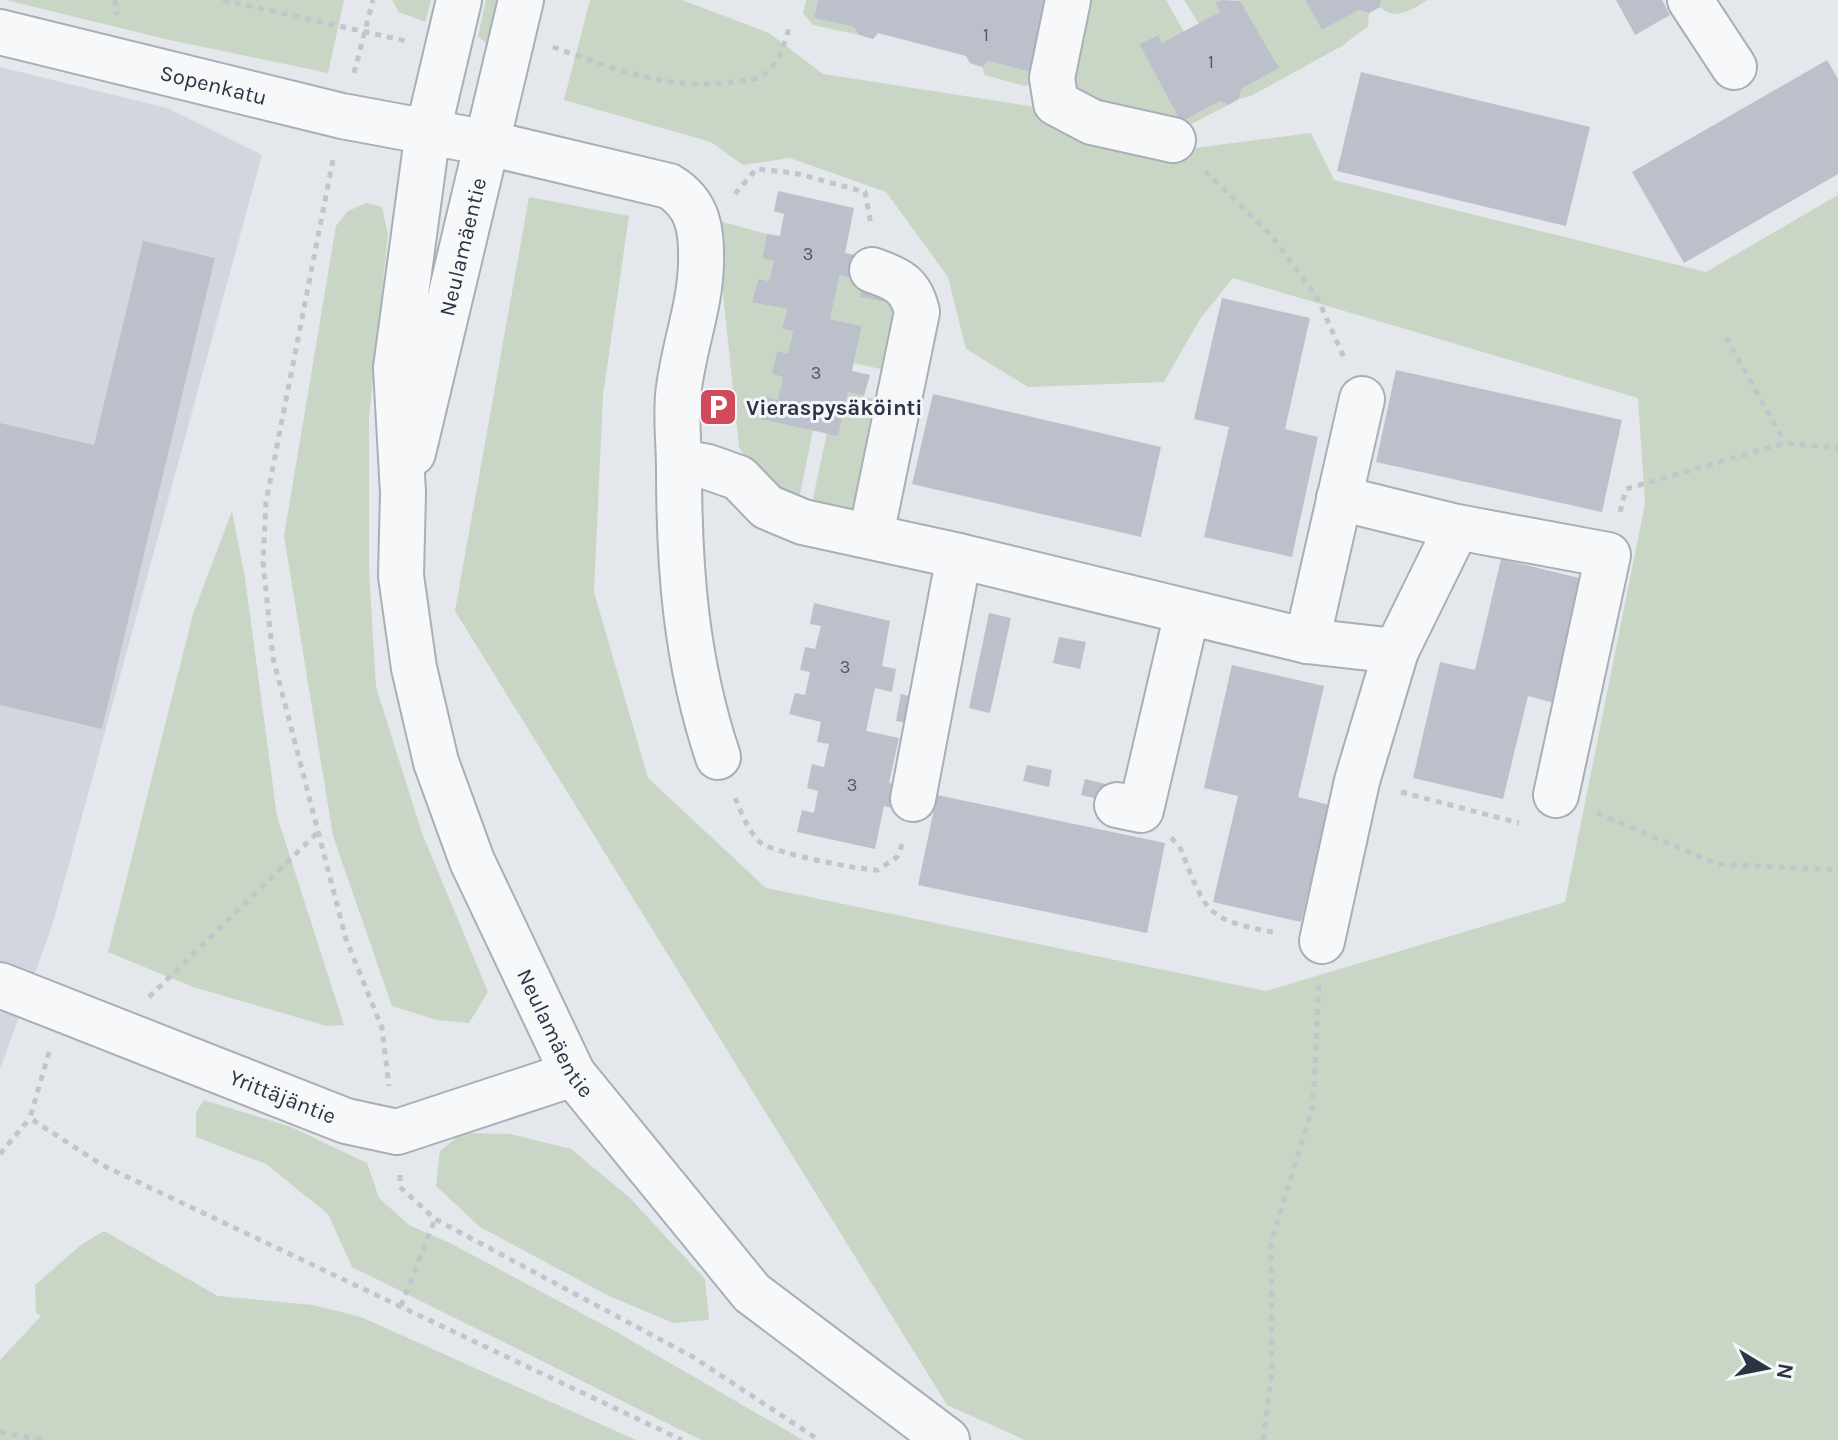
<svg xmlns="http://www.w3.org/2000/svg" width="1838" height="1440" font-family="Karla,sans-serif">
  <rect width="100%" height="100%" fill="#e4e7ec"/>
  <path fill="#d2d6de" d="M0 67 167 108 262 155 52 926 0 1069Z"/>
  <path fill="#c9d6c5" d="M6 0H344L328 73 165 39Z
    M392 0H431L425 22 399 12Z
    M486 0H505L496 39 486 43 478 36Z
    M590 0H682L769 33 823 74 1048 109 1094 126 1194 148 1311 133 1334 180 1706 272 1838 195V1440H1025L947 1405 455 611 529 197 629 216 603 395 594 592 648 778 766 888 1266 991 1565 902 1645 504 1638 398 1233 278 1200 319 1164 382 1028 387 966 349 948 277 886 192 790 158 743 165 711 142 564 100Z
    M806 0H818L814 18 854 27 859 35 813 25 803 13Z
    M1075 0H1166L1184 32 1162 43 1157 35 1139 44 1181 122 1220 101 1228 105 1186 127 1086 111 1064 64Z
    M1184 0H1222L1215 4 1220 12 1199 24Z
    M1237 0H1305L1322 30 1359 10 1369 13 1368 26 1342 46 1251 96 1239 99 1241 89 1278 68Z
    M1381 0H1428C1412 9 1395 22 1380 7Z
    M988 61 1031 72V85L1024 86 985 75 982 67Z
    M366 203 382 207 388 234 369 417V571L376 687 422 833 488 992 469 1023 437 1020 392 1006 333 836 284 536 336 226 348 211Z
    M719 221 767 234 762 258 774 261 769 281 758 279 752 301 787 309 782 329 793 331 788 354 777 352 772 374 783 377 778 400 766 397 761 418 813 430 798 504 747 459 739 447 719 255Z
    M840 275 863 281 860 297 886 302 898 313 894 372 854 363 862 326 830 319Z
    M848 392 875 399 869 425 884 429 863 513 811 507 827 433 838 435Z
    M232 511 245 578 277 816 344 1025 327 1026 193 987 108 952 193 614Z
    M204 1100 291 1127 367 1163 379 1198 409 1225 450 1243 615 1331 803 1440H701L352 1267 328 1214 266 1164 196 1137V1112Z
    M462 1133 510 1134 571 1149 630 1198 705 1279 709 1320 673 1323 607 1295 480 1227 436 1186 440 1151Z
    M104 1231 218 1296 313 1305 361 1317 636 1440H0V1360L41 1316 36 1313 35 1285 81 1245Z"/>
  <path fill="#bbc0ca" d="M818 0H1049L1031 72 988 61 982 67 970 63 966 56 878 33 873 39 859 35 854 27 814 18Z
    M1222 0 1240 1 1279 68 1241 89 1239 99 1228 105 1220 101 1181 122 1139 44 1158 35 1162 43 1220 12 1215 3Z
    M1305 0H1381L1380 7 1369 13 1359 10 1322 30Z
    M1616 0H1662L1670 15 1635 35Z
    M1827 60 1838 79V174L1684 263 1632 172Z
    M1361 72 1590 127 1566 226 1337 171Z
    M778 191 854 208 845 253 861 256 856 279 840 275 830 319 862 326 852 371 870 375 864 396 848 392 838 436 761 419 766 397 778 400 783 377 772 374 777 351 788 354 793 331 782 329 787 309 752 302 758 279 769 281 774 261 762 258 767 234 780 236 784 214 774 211Z
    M143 241 215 258 102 729 0 705V423L94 445Z
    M863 281 889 286 886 302 860 297Z
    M1222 298 1310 318 1285 429 1318 437 1292 557 1204 537 1229 427 1194 419Z
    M1396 370 1622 420 1602 512 1376 462Z
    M933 394 1161 447 1141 537 912 484Z
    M1501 559 1587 580 1558 704 1528 696 1503 799 1413 778 1440 662 1475 670Z
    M814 603 890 621 882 666 896 669 892 692 875 688 866 731 899 738 889 783 905 787 901 810 884 806 875 849 797 832 802 810 814 813 818 791 807 788 812 764 824 767 829 744 817 742 821 722 789 714 795 693 805 695 810 672 800 670 805 647 815 649 821 626 810 624Z
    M989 613 1011 618 990 713 969 708Z
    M1059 637 1086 642 1080 669 1053 663Z
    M1232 665 1324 686 1298 797 1329 805 1301 922 1213 902 1238 796 1204 788Z
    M901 694 916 698 911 724 896 721Z
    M1027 765 1052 770 1049 787 1023 781Z
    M1085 779 1110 785 1107 801 1081 795Z
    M937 795 1165 843 1147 933 918 885Z"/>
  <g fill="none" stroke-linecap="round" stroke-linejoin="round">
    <defs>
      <g id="minor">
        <path id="s1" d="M459 0 428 131 396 368 403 493 401 576 414 668 436 762 472 861 573 1074 752 1293 947 1440"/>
        <path d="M1068 0 1052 78 1056 103 1092 122 1173 140"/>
        <path d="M1690 0 1734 67"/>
        <path id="s2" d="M0 32 342 116 488 143 669 186C699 204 702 231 701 264 700 308 682 352 678 396 676 420 679 445 679 469 679 570 686 661 718 757"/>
        <path id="s3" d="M413 453 521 0"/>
        <path d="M679 462 708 467 739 478 767 507 803 522 959 556 1307 641 1396 651 1457 527 1608 555 1556 795"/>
        <path d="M1339 498 1457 527"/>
        <path d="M871 535 917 312C911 285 898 279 872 270"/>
        <path d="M1307 641 1362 399"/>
        <path d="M913 799 959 556"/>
        <path d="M1117 805 1141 810 1187 613"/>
        <path d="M1322 941 1357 781 1396 651"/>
        <path id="s4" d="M0 985 346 1121 397 1132 573 1074"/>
      </g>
    </defs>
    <use href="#minor" stroke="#a9aeb7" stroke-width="48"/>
    <path stroke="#c2c5cb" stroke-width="5" stroke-dasharray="6 6" stroke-linecap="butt" d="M115 0 117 15
      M223 0 406 41
      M553 47C611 68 676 93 738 81 746 80 756 80 762 76 778 66 784 45 789 28
      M354 73 373 0
      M333 160 266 502 263 562 273 658 346 939 382 1028 389 1086
      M1205 171 1271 235 1317 297 1345 360
      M735 194 756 169 795 173 865 192 871 225
      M1726 337 1785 443
      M1620 512 1626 489 1785 443 1838 448
      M1401 792 1519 823
      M735 798C742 813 748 832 761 843 774 853 859 870 878 870L897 857 904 840
      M1597 813 1717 864 1838 870
      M1171 838 1179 845C1207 913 1203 920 1279 933
      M149 997 317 833
      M49 1052 30 1118 102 1165 682 1440
      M0 1154 30 1118
      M400 1175V1187L435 1219 693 1357 819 1440
      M401 1306 435 1219
      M0 1432 42 1440
      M1263 1440 1272 1372 1271 1243 1313 1105 1319 984"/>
    <use href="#minor" stroke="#f7f8fa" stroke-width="44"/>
  </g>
  <defs>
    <symbol id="parking-square" viewBox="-11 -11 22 22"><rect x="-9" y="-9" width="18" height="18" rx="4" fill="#d1495b" stroke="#f4f6f9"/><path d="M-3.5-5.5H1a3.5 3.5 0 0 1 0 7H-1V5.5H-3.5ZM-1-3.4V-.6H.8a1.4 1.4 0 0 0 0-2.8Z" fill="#fff"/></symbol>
  </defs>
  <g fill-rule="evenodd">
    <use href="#parking-square" x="696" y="385" width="44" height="44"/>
  </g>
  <g text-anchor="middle" stroke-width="6" stroke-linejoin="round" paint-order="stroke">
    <g font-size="18" fill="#4f5766">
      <text x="986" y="41">1</text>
      <text x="1211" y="68">1</text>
      <text x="808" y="260">3</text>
      <text x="816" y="379">3</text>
      <text x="845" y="673">3</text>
      <text x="852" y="791">3</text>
    </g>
    <g font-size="22" fill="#2b3445" stroke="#f4f6f9">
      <text dy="8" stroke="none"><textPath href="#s2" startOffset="220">Sopenkatu</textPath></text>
      <text dy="8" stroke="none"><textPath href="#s3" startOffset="212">Neulamäentie</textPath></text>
      <text dy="8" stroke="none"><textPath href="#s1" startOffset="1068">Neulamäentie</textPath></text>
      <text dy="8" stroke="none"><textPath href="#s4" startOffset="304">Yrittäjäntie</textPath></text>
    </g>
    <g font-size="22" font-weight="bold" fill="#2b3445" stroke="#f4f6f9" text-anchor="start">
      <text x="746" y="415">Vieraspysäköinti</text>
    </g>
  </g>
  <g transform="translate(1766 1368) rotate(100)" stroke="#f4f6f9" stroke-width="6" paint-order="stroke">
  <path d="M0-6L14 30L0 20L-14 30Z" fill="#2b3445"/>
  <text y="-12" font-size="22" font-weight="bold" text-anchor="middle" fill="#2b3445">N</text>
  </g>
</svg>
